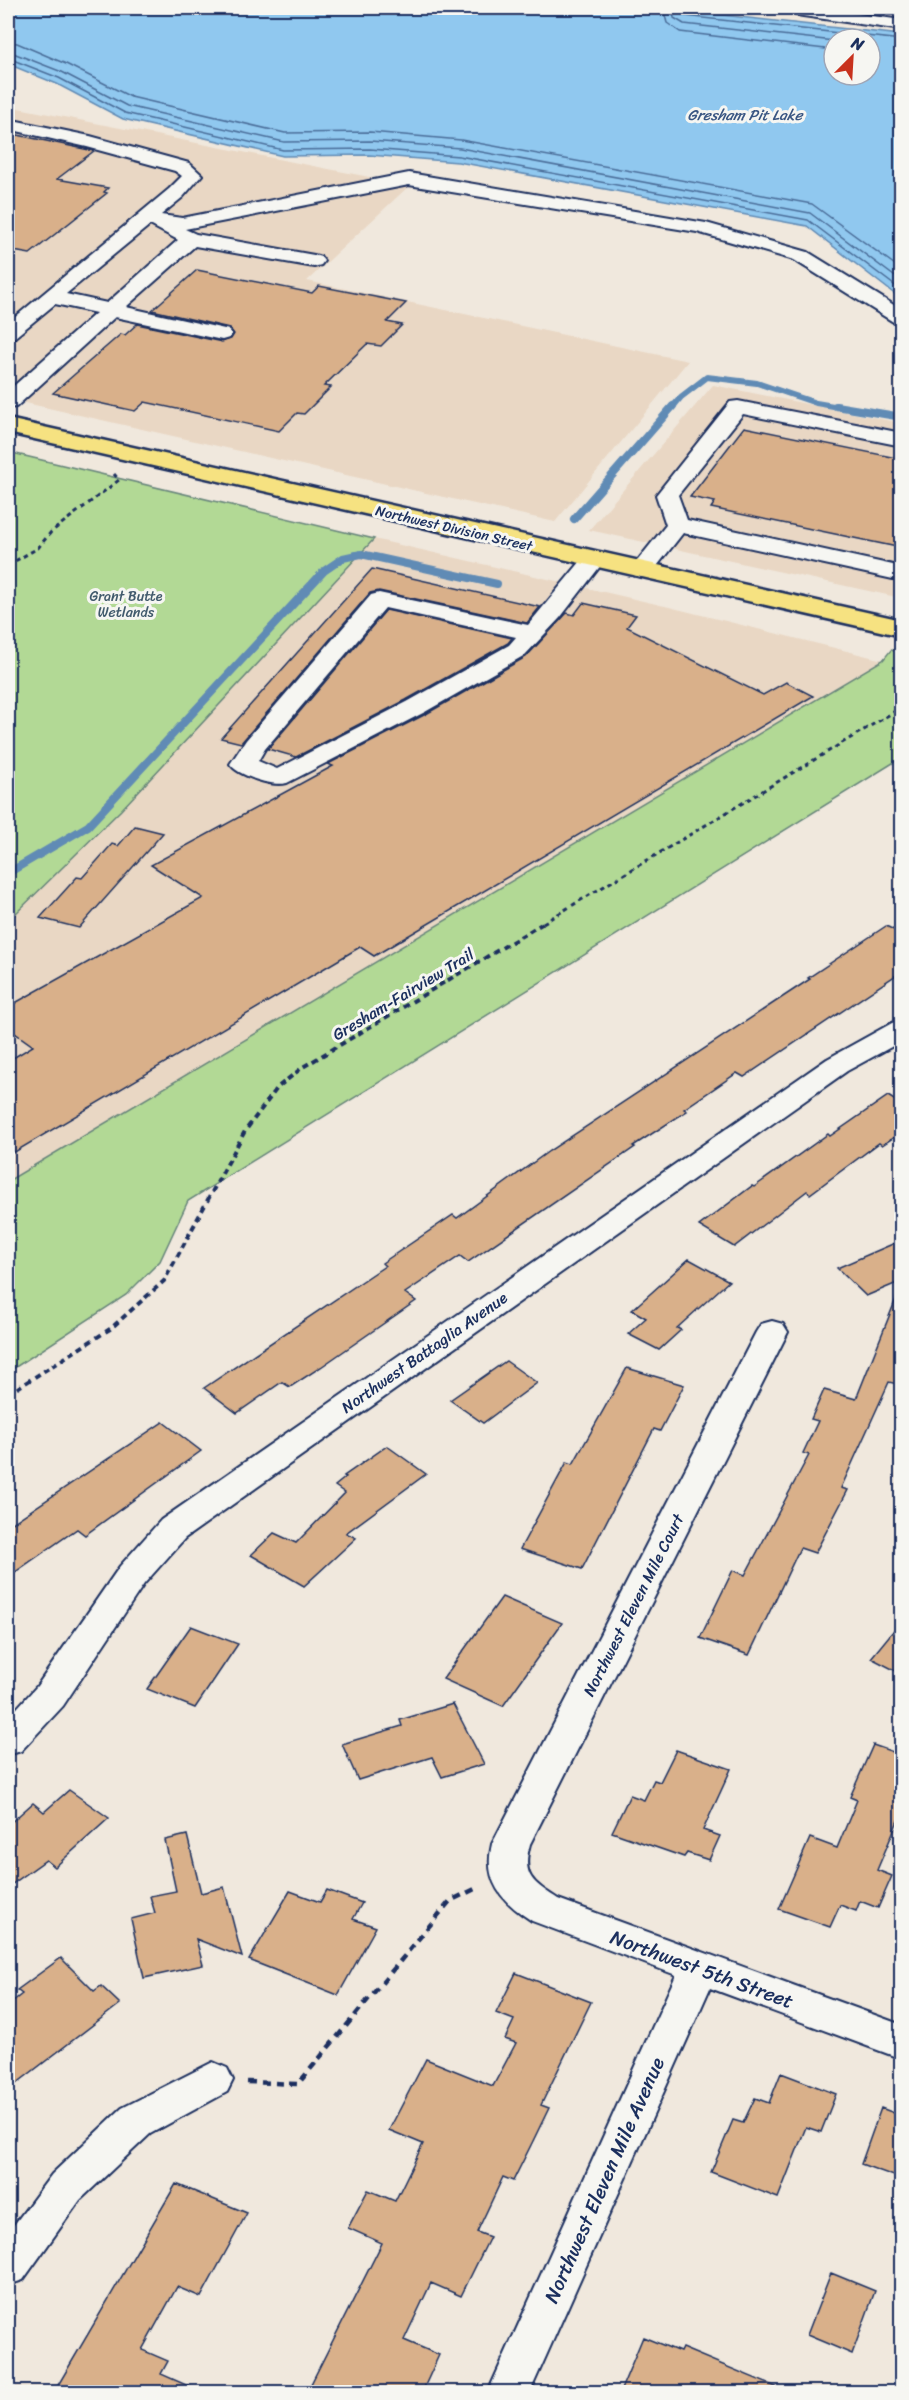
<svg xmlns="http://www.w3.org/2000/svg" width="909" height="2400" font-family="Sriracha,sans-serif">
  <rect width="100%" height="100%" fill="#f0e8dd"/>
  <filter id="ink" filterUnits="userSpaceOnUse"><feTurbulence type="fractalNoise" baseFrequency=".0167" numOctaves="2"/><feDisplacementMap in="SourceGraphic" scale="12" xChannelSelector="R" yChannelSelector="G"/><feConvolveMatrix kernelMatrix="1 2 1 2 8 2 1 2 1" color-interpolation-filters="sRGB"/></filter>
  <g filter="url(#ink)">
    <path fill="#e9d7c4" d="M8 106 410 185 307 281 688 361 555 522 8 399Z
      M713 385 901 423V598L589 530Z
      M374 539 669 607 883 660 8 1181V921L121 810Z"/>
    <path fill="#b2d995" stroke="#66847a" stroke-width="1.5" d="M8 452 374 539 121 810 8 921Z
      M891 650 901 653V758L188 1201 160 1261 126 1295 8 1372V1181L883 660Z"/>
    <path fill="#90c8ef" stroke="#618bb5" stroke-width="1.5" fill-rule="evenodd" d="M8 8H660L901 35V299L807 226 458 162 369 155 283 156 123 119 57 84 8 64ZM834 39H870V75H834Z"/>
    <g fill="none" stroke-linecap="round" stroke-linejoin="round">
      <path stroke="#4a6c98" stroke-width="1.5" d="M663 8 667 23 680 32 834 50
        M672 8 674 18 684 24 834 41
        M679 8 680 13 685 16 902 40
        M8 42 17 43 66 64 131 97 285 133 370 132 461 140 812 204 902 270
        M8 51 62 72 127 106 284 142 370 141 460 148 810 213 902 282
        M8 58 59 78 125 113 283 150 370 149 459 156 808 220 902 291"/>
      <path stroke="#618bb5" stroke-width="6" d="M672 408 681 397 707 377 757 383 816 403 845 408"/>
      <path stroke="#618bb5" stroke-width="8" d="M836 406 902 417
        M574 519 673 406
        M8 873 88 826 324 571 343 558 361 554 497 584"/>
    </g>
    <path fill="#d9b08a" stroke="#1b2f5e" stroke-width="1.5" d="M8 133 94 151 57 179 108 188 104 192 107 193 30 254 8 250Z
      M197 270 312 293 319 286 406 303 387 322 402 325 381 346 367 344 324 386 331 387 304 414 297 413 279 431 145 402 135 411 53 393 121 334 125 335 137 324 222 342 231 339 234 334 229 328 152 310Z
      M744 427 902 459V548L711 508 715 502 690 497Z
      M372 569 540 607 527 623 379 591 370 593 241 743 221 738Z
      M583 603 636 615 627 627 763 695 786 682 813 696 374 956 360 947 8 1156V1061L33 1046 8 1028V1007L203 898 151 865 333 766 328 764 426 714 526 657 567 613 574 615Z
      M386 610 512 638 508 643 406 700 296 757 268 749Z
      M135 826 163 833 79 928 40 918 77 877 82 878 112 844 118 846Z
      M886 926 902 934V971L744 1077 737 1073 684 1109 687 1111 633 1146 635 1147 468 1262 460 1256 405 1293 416 1301 321 1367 290 1387 282 1382 237 1413 204 1388 385 1266 382 1263 453 1215 457 1218 549 1151 810 979 808 978Z
      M888 1096 902 1105V1132L882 1145 879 1143 810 1194 807 1191 734 1247 699 1226 752 1186 754 1187 828 1134 830 1136Z
      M902 1240V1281L866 1296 837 1268Z
      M689 1259 729 1281 677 1328 681 1330 659 1350 628 1334 646 1318 632 1310Z
      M900 1289 902 1385 889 1382 841 1488 848 1490 815 1553 800 1548 749 1655 700 1638 733 1570 745 1575 809 1455 803 1453 818 1421 811 1419 824 1390 856 1399Z
      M506 1361 537 1383 483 1423 450 1400Z
      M627 1368 684 1385 660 1431 654 1429 582 1569 520 1549 567 1462 573 1464Z
      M163 1422 201 1451 85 1535 77 1529 8 1577V1526Z
      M387 1446 426 1474 346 1533 356 1538 304 1586 251 1555 274 1533 296 1543 345 1493 335 1486 346 1477 344 1476Z
      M502 1597 562 1623 503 1706 443 1679Z
      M902 1620V1674L871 1658Z
      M191 1626 238 1644 195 1708 147 1689Z
      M453 1704 484 1764 442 1777 432 1757 358 1780 342 1744 402 1726 400 1720Z
      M873 1745 902 1755V1811L877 1870 892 1876 878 1908 860 1901 856 1911 840 1905 830 1927 779 1909 810 1838 837 1848 857 1800 850 1797Z
      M676 1750 731 1769 703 1830 720 1836 709 1860 687 1853 684 1857 612 1832 630 1795 644 1800 654 1780 660 1782Z
      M69 1790 109 1818 55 1867 46 1860 8 1887V1825L33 1803 44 1812Z
      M187 1835 201 1893 224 1887 242 1957 196 1939 203 1965 144 1978 131 1919 155 1913 150 1896 176 1891 165 1840Z
      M327 1890 362 1903 353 1919 376 1927 338 1995 249 1960 290 1891 320 1902Z
      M61 1958 94 1991 101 1986 120 2004 8 2090V2005L22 1994 17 1990Z
      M516 1973 591 2002 541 2105 549 2108 532 2143 513 2181 503 2177 477 2232 490 2237 461 2296 431 2283 404 2340 439 2355 422 2392H307L382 2243 348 2228 368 2190 395 2201 423 2144 389 2130 426 2059 493 2086 516 2043 505 2039 514 2020 496 2013Z
      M781 2073 836 2094 821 2132 806 2127 778 2198 711 2172 733 2120 743 2123 755 2098 769 2103Z
      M881 2108 902 2116V2179L861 2164Z
      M176 2184 247 2213 201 2297 177 2287 142 2350 168 2361 161 2374 202 2392H54Z
      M831 2273 875 2291 852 2354 807 2335Z
      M643 2337 680 2352 682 2348 788 2392H620Z"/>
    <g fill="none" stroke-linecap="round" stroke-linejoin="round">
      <defs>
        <path id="minor" d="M797 8H814L902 20V30L803 16 797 15 795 11Z
          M8 119 90 136 189 163 202 175 183 197 161 215 182 218 409 173 706 223 808 252 902 310V325L895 323 794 260 697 232 409 185 185 229 196 234 314 255 321 257 324 261 321 265 314 267 195 246 126 307 229 330 232 334 229 338 222 340 115 317 16 407 8 408V391L96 313 55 304 15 337 8 339V323L169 189 182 176 175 171 87 147 8 129ZM150 225 178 240 107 303 66 294Z
          M738 401 902 433V446L743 414 678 495 687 520 902 567V581L683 533 650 575 642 577 634 575 630 570 666 525 656 495 730 402Z
          M594 553 602 555 605 560 560 618 525 655 425 712 287 783C273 787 238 776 230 764L246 740 371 595 379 593 528 625 586 555ZM385 608 516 637 509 645 407 702 277 769 258 761 265 749Z
          M902 1020V1041L847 1071 185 1538 144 1584 63 1706 21 1751 8 1755V1718L37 1686 120 1566 161 1520 827 1059 892 1023Z
          M772 1321 783 1324 788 1332 530 1844C521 1876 533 1883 558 1899L902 2025V2059L710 1988 530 2392H488L676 1975 532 1921C502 1902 483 1881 492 1844L756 1332 761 1324Z
          M213 2062 227 2068 233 2080 227 2092 150 2134 80 2200 23 2280 8 2285V2233L52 2174 122 2108Z"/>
        <path id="major" d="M8 419 902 620V636L8 433Z"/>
      </defs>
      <use href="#minor" stroke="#1b2f5e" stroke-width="4"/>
      <use href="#major" stroke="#1b2f5e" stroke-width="5"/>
      <path stroke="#1b2f5e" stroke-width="3" stroke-dasharray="4.5 4" stroke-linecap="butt" d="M8 565 38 548 51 532 119 480 114 474
        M543 923 902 707"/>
      <path stroke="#1b2f5e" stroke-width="4" stroke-dasharray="6 4.5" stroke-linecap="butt" d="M8 1394 110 1329 164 1281 245 1131 278 1087 303 1067 545 922"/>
      <path stroke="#1b2f5e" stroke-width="4.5" stroke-dasharray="8 6" stroke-linecap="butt" d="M247 2082 298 2084 450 1901 479 1887"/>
      <use href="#minor" fill="#f6f6f2" fill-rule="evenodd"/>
      <use href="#major" fill="#f6e281" fill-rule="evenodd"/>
    </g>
  </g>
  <g text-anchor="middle" stroke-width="6" stroke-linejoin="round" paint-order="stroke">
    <g font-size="14" fill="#1b2f5e" stroke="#f6f6f2">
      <text transform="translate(454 528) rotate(13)" y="5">Northwest Division Street</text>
    </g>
    <g font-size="14" fill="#415a6c" stroke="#f6f6f2">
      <text x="126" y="601">Grant Butte<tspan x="126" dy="16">Wetlands</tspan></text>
    </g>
    <g font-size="15" font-style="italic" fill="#385582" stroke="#f6f6f2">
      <text x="745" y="120">Gresham Pit Lake</text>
    </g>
    <g font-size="16" fill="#1b2f5e" stroke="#f6f6f2">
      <text transform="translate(403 994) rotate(-31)" y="6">Gresham-Fairview Trail</text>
      <text transform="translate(424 1352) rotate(-35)" y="6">Northwest Battaglia Avenue</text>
      <text transform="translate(633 1605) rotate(-63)" y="6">Northwest Eleven Mile Court</text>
    </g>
    <g font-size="20" fill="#1b2f5e" stroke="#f6f6f2">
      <text transform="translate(702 1969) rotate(20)" y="7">Northwest 5th Street</text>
      <text transform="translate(604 2180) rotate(-66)" y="7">Northwest Eleven Mile Avenue</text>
    </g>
  </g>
  <rect width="909" height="2400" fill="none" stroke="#f6f6f2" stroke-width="30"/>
  <rect x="15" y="15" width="879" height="2370" fill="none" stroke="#1b2f5e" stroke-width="2" filter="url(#ink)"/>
  <g transform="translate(852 57) rotate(24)"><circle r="28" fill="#f6f6f2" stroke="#9ea6b7" stroke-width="1.5"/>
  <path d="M0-4.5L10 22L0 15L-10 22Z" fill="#c8321e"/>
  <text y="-9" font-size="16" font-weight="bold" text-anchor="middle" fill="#1b2f5e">N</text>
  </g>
</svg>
